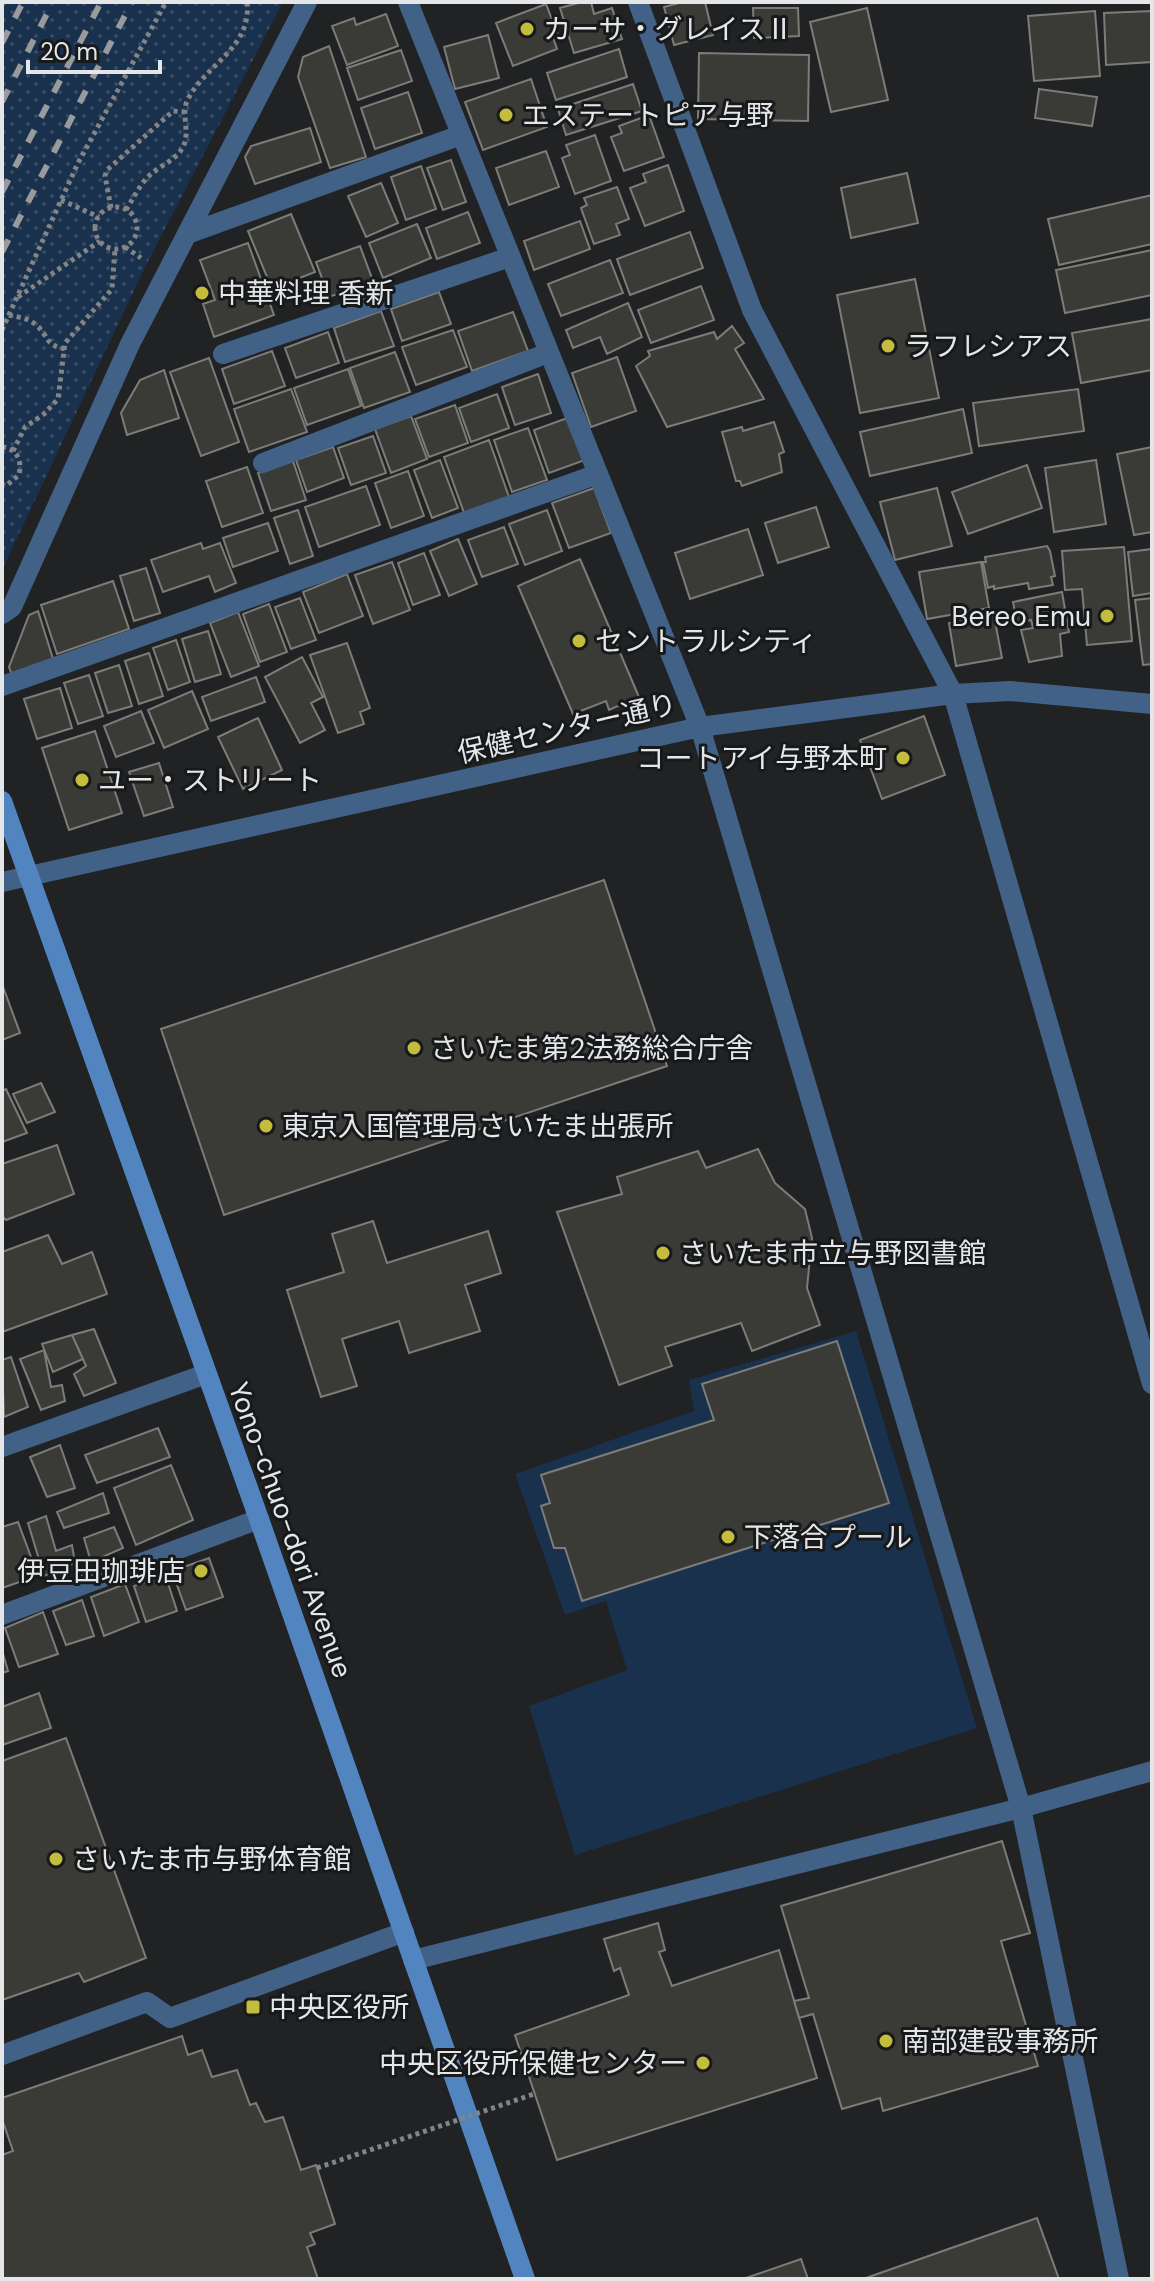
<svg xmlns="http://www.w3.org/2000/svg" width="1154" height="2281" font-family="'DM Sans','Noto Sans JP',sans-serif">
  <defs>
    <pattern id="grass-dots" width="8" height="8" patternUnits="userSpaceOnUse" patternTransform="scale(2)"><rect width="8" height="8" fill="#19314d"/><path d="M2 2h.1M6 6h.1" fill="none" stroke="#3a4f67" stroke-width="1.8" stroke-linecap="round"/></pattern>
  </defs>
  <rect width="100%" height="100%" fill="#202224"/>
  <path fill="url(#grass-dots)" d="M2 2H283L145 267 2 570Z"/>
  <path fill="#19314d" d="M856 1331 977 1728 575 1855 529 1706 627 1670 606 1601 565 1615 515 1474 694 1411 689 1380Z"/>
  <path fill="#3a3a37" stroke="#7c7c79" stroke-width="2" d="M582 2H591L594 14 612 8 622 39 574 53 560 8Z
    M683 2H705L713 35 674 45 664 7Z
    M546 4 558 35 553 37 557 49 513 66 496 23Z
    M753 8H798L799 36 754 38Z
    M867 8 888 100 831 112 810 22Z
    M1095 11 1100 76 1034 81 1028 16Z
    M1152 11V62L1106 65 1104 13Z
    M386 14 398 46 347 65 332 26 354 18 356 25Z
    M488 35 499 78 455 89 444 47Z
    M329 46 366 157 330 168 298 77 303 57Z
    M619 49 627 77 556 100 547 73Z
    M401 50 412 81 358 100 347 68Z
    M699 53 809 55 808 121 698 119Z
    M531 79 547 127 483 150 465 102Z
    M633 84 642 111 566 135 558 109Z
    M1039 89 1097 97 1092 126 1035 118Z
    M408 92 422 133 375 149 361 108Z
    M649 115 664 157 624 171 611 137 622 133 619 126Z
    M310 128 321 162 255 184 245 157 251 146Z
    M595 135 611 181 575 194 562 158 570 155 566 145Z
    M546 151 559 187 509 205 496 168Z
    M451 160 466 202 443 210 427 168Z
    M668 165 684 211 645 226 630 188 646 182 643 174Z
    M421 166 436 209 406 220 391 177Z
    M907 173 918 223 851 238 841 188Z
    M381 183 398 223 366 237 348 196Z
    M617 187 629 219 616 224 620 235 594 244 581 208 587 205 584 198Z
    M1152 195V244L1059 265 1048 219Z
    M468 212 480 243 437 259 426 228Z
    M291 214 315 272 272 289 248 231Z
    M580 221 590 249 534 270 524 241Z
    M417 224 431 258 383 278 369 243Z
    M690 232 703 268 630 295 617 259Z
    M248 243 274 315 214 337 203 304 215 300 200 260Z
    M360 246 373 281 329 297 316 262Z
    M1152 250V295L1065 313 1056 270Z
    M610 260 623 293 561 316 548 284Z
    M915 279 939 398 860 413 837 295Z
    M701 286 714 320 651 343 638 310Z
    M439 292 451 324 402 341 391 309Z
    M628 303 642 337 607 354 600 337 573 348 566 330Z
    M381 311 394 346 345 362 334 328Z
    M513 312 528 351 472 371 458 331Z
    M1152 319V370L1081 383 1072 333Z
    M732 326 744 343 735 349 764 399 667 427 636 366 650 356 648 351 714 332 717 339Z
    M453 330 467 367 416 385 402 347Z
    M328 332 339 363 296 378 285 348Z
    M272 351 285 386 234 404 222 369Z
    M395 352 410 392 364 408 350 368Z
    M617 357 636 411 591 427 572 373Z
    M209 358 239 442 201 456 170 372Z
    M348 369 361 406 307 425 294 388Z
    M164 370 179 418 127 435 121 413 140 380Z
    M538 374 551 413 515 425 502 387Z
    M291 389 307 432 249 452 234 409Z
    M1078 389 1084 431 979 446 973 403Z
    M497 394 509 428 471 442 459 408Z
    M455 405 468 443 429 457 415 419Z
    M963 409 972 453 870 476 860 432Z
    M411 416 427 459 391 473 375 429Z
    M570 417 585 460 549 473 534 430Z
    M774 422 784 452 779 454 782 472 742 486 740 481H736L722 432 742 427 743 431Z
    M528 428 547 480 512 492 494 440Z
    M373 436 386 473 351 485 338 448Z
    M489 440 509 497 464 513 444 457Z
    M333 447 344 478 307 492 296 460Z
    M1152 447V532L1134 535 1117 454Z
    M440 460 458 508 432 518 414 470Z
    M1096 460 1106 524 1054 532 1045 468Z
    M293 461 306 500 271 511 258 473Z
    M1027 465 1042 508 968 534 952 492Z
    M247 467 263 513 222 527 206 481Z
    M408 471 424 516 391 528 375 483Z
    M366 486 380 525 319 547 305 507Z
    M594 488 611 533 569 548 552 503Z
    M937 488 952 546 895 560 880 502Z
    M816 507 829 547 778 563 765 523Z
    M298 510 313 556 290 564 274 518Z
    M547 510 562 551 525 565 509 524Z
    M268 523 278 551 233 567 223 538Z
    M504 527 518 564 482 577 468 540Z
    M748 529 763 575 690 599 675 553Z
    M458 539 477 584 449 596 430 551Z
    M201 543 203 549 220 543 236 583 215 592 209 576 163 592 151 560Z
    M1047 546 1050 551 1055 576 1051 577 1053 585 1029 589 1028 583 994 589V586L988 588 983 562H986L985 557Z
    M1124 547 1132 641 1087 645 1082 589 1065 590 1062 551Z
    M1152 549V593L1133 596 1128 552Z
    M424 553 440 595 413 605 398 563Z
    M580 559 639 697 609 710 606 701 573 714 518 586Z
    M392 562 410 610 373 624 355 575Z
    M981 562 989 608 927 619 919 572Z
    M146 568 160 613 134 621 120 576Z
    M347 574 363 616 319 633 303 592Z
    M113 581 129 629 57 654 41 605Z
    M1062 592 1069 632 1060 634 1062 656 1029 662 1021 630 1033 628 1031 620 1017 623 1013 602Z
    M300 598 316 640 291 649 275 607Z
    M1152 598V664L1143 665 1135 600Z
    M269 604 287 652 260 662 243 614Z
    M38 611 54 662 12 675 9 667 29 615Z
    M238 612 259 666 231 677 210 623Z
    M994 616 1002 658 956 666 949 623Z
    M208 631 221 674 195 682 182 639Z
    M176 640 190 682 168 690 153 648Z
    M347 643 370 708 360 712 364 724 338 733 310 655Z
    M149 653 163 696 139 704 125 661Z
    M302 657 323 697 311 703 325 730 300 743 265 677Z
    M119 665 132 706 108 713 95 673Z
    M89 675 103 716 78 724 64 683Z
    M256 677 265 702 211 721 202 697Z
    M60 688 72 728 37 739 24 699Z
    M192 691 208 729 164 748 148 710Z
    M141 711 154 743 116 757 104 726Z
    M924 716 945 775 882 799 860 740Z
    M258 718 282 770 243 789 218 737Z
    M95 731 122 813 69 830 42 748Z
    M159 763 173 807 144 816 129 772Z
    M604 880 667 1066 224 1215 161 1029Z
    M2 984 20 1033 2 1040Z
    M41 1083 55 1112 27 1123 13 1094Z
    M6 1089 27 1133 2 1142V1091Z
    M57 1145 74 1194 6 1220 2 1216V1164Z
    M758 1149 775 1183 805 1209 812 1238 807 1288 820 1325 752 1351 741 1323 665 1347 672 1366 619 1385 557 1212 622 1194 617 1177 698 1151 706 1168Z
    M373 1221 387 1263 488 1231 501 1273 465 1285 480 1331 409 1353 399 1321 342 1339 357 1386 321 1397 287 1290 344 1272 332 1234Z
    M48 1235 62 1264 92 1252 107 1294 2 1332V1252Z
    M94 1329 116 1383 84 1396 74 1374 86 1366 72 1335Z
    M72 1335 83 1359 53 1372 42 1344Z
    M837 1341 889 1503 582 1601 565 1548H554L541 1506 550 1503 541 1475 714 1420 702 1384Z
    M44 1350 51 1387 62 1385 65 1401 41 1410 20 1359Z
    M11 1357 28 1407 4 1417 2 1360Z
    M158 1428 170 1457 97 1483 85 1455Z
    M60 1445 75 1488 47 1497 30 1457Z
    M171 1465 193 1520 136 1545 114 1488Z
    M103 1493 109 1513 64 1528 57 1512Z
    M46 1516 56 1551 72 1545 75 1563 44 1576 28 1523Z
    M18 1522 34 1565 27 1567 31 1578 2 1588V1527Z
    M114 1527 123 1548 91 1562 84 1538Z
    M209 1558 223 1597 186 1610 172 1571Z
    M165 1574 177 1611 146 1622 134 1586Z
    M125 1584 139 1622 104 1636 91 1597Z
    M82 1600 94 1636 66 1645 53 1611Z
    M43 1612 58 1654 19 1667 5 1628Z
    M2 1650 8 1671 2 1673Z
    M39 1693 51 1728 2 1745V1707Z
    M66 1738 146 1958 84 1982 79 1973 2 2000V1761Z
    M1002 1841 1030 1933 1001 1941 1038 2066 883 2111 880 2098 842 2109 813 2014 799 2018 794 2001 809 1998 781 1906Z
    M658 1923 665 1950 659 1952 672 1986 779 1950 817 2078 557 2160 515 2035 629 1995 620 1968 614 1971 604 1939Z
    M182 2036 188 2055 202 2050 212 2077 237 2070 250 2105 256 2103 265 2122 283 2117 301 2170 316 2165 335 2224 310 2233 315 2244 307 2247 318 2279H2V2155L13 2151 2 2119V2098Z
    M1037 2218 1059 2279H863Z
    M801 2259 808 2279H743Z"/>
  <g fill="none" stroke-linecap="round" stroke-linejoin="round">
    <path stroke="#828486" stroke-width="5" stroke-dasharray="4 4" stroke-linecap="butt" d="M61 200 99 217
      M95 228a21 21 0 1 1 42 0a21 21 0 1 1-42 0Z
      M111 208 105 176 107 170 173 111 185 112
      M126 210C133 199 138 188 146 179 157 166 175 162 183 147 191 131 180 114 188 99 206 64 252 48 247 2
      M125 247 141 258
      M18 297 100 241
      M9 315C17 317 28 318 35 324 50 336 43 345 66 349
      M2 330 78 163 166 2
      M2 447C18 449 22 461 19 475L7 485H2
      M13 451 25 427 44 414 58 399 65 343 112 289 115 249"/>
    <path stroke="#426186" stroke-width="20" d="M187 234 461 135
      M223 354 510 257
      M263 463 548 353
      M2 686 598 474
      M2 2055 147 2002 170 2018 404 1932"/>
    <path stroke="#426186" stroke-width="20" d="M408 2 700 727 1021 1808 1119 2279
      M638 2 752 310 953 694 1152 1384
      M2 614 12 607 130 344 307 2
      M2 882 700 727 953 694 1010 691 1152 704
      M2 1447 206 1374
      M2 1615 259 1519
      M413 1960 1021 1808 1152 1771"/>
    <path stroke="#5284bf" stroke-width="20" d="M2 801 259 1519 525 2279"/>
    <path stroke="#989a9b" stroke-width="6" stroke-dasharray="14 14" stroke-linecap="butt" d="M2 43 23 2
      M2 102 53 2
      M2 192 101 2
      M2 252 132 2"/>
    <path stroke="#828486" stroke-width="5" stroke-dasharray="4 4" stroke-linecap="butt" d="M317 2168 534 2094"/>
  </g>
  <g fill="#c4bc3d" stroke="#17191b" stroke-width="3">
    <circle cx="527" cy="29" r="8"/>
    <circle cx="506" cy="115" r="8"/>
    <circle cx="202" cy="293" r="8"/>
    <circle cx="888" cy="346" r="8"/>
    <circle cx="1107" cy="616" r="8"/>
    <circle cx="579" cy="641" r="8"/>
    <circle cx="903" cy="758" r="8"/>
    <circle cx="82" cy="780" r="8"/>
    <circle cx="414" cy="1048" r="8"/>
    <circle cx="266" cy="1126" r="8"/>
    <circle cx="663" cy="1253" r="8"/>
    <circle cx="728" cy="1537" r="8"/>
    <circle cx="201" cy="1571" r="8"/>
    <circle cx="56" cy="1859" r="8"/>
    <rect x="245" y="1999" width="16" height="16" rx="4"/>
    <circle cx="886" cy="2041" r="8"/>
    <circle cx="703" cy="2063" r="8"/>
  </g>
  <g text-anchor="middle" stroke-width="6" stroke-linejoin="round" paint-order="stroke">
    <g font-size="28" fill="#e4e6e7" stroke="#17191b" text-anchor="start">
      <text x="543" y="39">カーサ・グレイスⅡ</text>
      <text x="522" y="125">エステートピア与野</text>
      <text x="218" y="303">中華料理 香新</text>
      <text x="904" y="356">ラフレシアス</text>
      <text x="1091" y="626" text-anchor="end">Bereo Emu</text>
      <text x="595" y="651">セントラルシティ</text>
      <text x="887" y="768" text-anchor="end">コートアイ与野本町</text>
      <text x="98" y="790">ユー・ストリート</text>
      <text x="430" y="1058">さいたま第2法務総合庁舎</text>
      <text x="282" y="1136">東京入国管理局さいたま出張所</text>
      <text x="679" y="1263">さいたま市立与野図書館</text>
      <text x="744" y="1547">下落合プール</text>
      <text x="185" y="1581" text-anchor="end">伊豆田珈琲店</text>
      <text x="72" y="1869">さいたま市与野体育館</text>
      <text x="269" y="2017">中央区役所</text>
      <text x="902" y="2051">南部建設事務所</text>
      <text x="687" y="2073" text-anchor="end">中央区役所保健センター</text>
    </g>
    <g font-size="28" fill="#e4e6e7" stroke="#17191b">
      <text transform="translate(567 728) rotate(-13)" y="10">保健センター通り</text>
      <text transform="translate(291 1530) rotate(70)" y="10">Yono-chuo-dori Avenue</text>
    </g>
  </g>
  <rect width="1154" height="2281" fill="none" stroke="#e4e6e7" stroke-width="8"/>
  <path d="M28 60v12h132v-12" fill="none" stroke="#e4e6e7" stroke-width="4"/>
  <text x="40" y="60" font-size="24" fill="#e4e6e7" stroke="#17191b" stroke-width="6" paint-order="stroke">20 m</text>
</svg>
